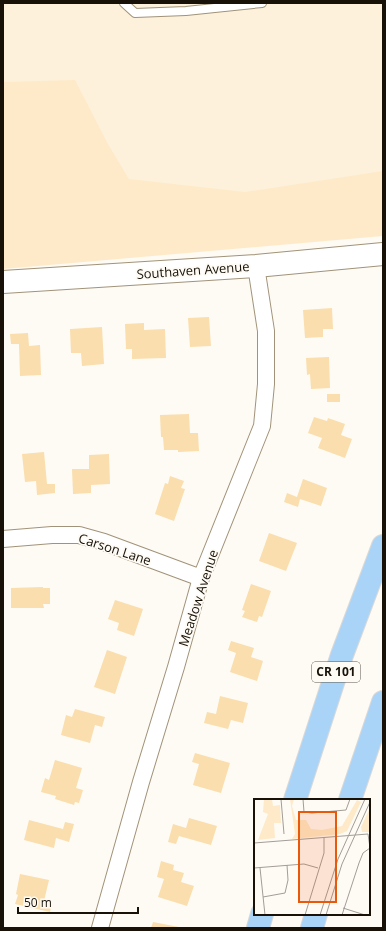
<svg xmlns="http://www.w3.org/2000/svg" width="386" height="931" font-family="'Open Sans',sans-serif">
  <rect width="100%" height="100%" fill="#fefbf5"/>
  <path fill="#fdf1dc" d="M3 3H383V222L3 253Z"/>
  <path fill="#feeac8" d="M75 80 108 144 129 179 245 192 383 171V236L3 269V82Z"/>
  <path fill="#fadead" d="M332 308 333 329H323V337L305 338 303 310Z
    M209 317 211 346 190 347 188 318Z
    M144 323V330L165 329 166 358 132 359V349H126L125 324Z
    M102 327 104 364 82 366 81 353H71L70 329Z
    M28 333 29 346 40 345 41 375 20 376 19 344H11L10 334Z
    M329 357 330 388 311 389 310 374 307 375 306 358Z
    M327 394H340V402H327Z
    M189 414 190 433H198L199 451 178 452V450H164L163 437H161L160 415Z
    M314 417 327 421 328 418 345 424 341 435 352 439 345 458 318 448 322 438 308 433Z
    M44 452 47 484H55V493L37 495 36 481 25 482 22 454Z
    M109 454 110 484 91 485V493L73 494 72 469H89V455Z
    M170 476 184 481 181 488 185 489 174 521 155 514 165 483 168 484Z
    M303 479 327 488 321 506 300 499 298 507 284 502 287 493 297 497Z
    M269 533 297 543 286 571 259 561Z
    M251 584 271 591 262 617 259 616 257 622 242 617 245 611 242 610Z
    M43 587V588H50V604H43L44 608H11V588Z
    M115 600 143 609 134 636 117 630 119 623 108 619Z
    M231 641 254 648 251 657 263 661 257 681 230 672 236 653 228 650Z
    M107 650 127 657 115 694 94 687Z
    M220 696 248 703 243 723 231 720 228 729 204 723 207 712 216 714Z
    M75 709 105 717 102 727 95 725 90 743 61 735 66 715 72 717Z
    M195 753 230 763 221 793 193 785 199 764 192 762Z
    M55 760 82 768 76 788 83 790 79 803 75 802 74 805 55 799 56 796 41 792 45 778 49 780Z
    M189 818 217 826 211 845 179 836 176 844 168 842 173 824 186 828Z
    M29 820 63 829 65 822 74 824 69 842 56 838 54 848 24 840Z
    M161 861 174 865 173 870 184 873 181 882 194 886 187 906 158 897 164 879 157 877Z
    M20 874 49 880 44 901 52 903 50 912 15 904 18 895 16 894Z
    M153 922 179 927V928H151Z"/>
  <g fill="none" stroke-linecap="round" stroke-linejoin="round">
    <defs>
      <path id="lane" d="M124 3 135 13 186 11 262 3"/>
      <path id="street" d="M3 539 52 535H79L104 542 201 578
        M100 928 141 782 176 667 201 578 262 426 266 384V331L256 266"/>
      <path id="secondary" d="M3 282 256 266 383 254"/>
      <path id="primary" d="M295 800 342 655 383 546
        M350 800 383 702
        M258 928 262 914
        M312 928 316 914"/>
    </defs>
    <use href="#lane" stroke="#a19379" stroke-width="10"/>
    <use href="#street" stroke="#a19379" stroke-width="18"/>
    <use href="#secondary" stroke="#a19379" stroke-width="24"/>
    <use href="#primary" stroke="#dad9d7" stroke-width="24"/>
    <use href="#lane" stroke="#fff" stroke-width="8"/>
    <use href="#street" stroke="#fff" stroke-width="16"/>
    <use href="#secondary" stroke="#fff" stroke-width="22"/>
    <use href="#primary" stroke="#a9d4f7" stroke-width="22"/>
  </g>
  <g text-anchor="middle" stroke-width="3.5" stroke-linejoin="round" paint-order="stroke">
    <rect fill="#fefbf5" stroke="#5c574f" stroke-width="1" x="312" y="662" width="48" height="20" rx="3"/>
    <g font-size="12" font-weight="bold" fill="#171108">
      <text x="336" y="676">CR 101</text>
    </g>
    <g font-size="13" fill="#171108" stroke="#fefbf5">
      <text transform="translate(193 270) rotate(-4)" y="5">Southaven Avenue</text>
      <text transform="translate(115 549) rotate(18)" y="5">Carson Lane</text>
      <text transform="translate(198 598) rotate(-72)" y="5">Meadow Avenue</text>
    </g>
  </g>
  <g transform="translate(254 799)">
    <rect width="116" height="116" fill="#fefbf5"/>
    <path d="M10 0H18L19 7 26 6 27 24H20L21 39 4 41 14 15 9 13ZM36 0H40L38 7 42 21H52L57 30 68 31 88 27 103 1 107 3 93 32 86 35 38 40 41 35ZM116 9V33H108L107 28Z" fill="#feeac8"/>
    <path fill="none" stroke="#a29d96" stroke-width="1" d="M27 0 30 35M49 0 50 13 58 14 92 11 96 0M0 44 114 35 116 49M0 69 50 65 64 69M6 69 11 116M9 98 31 94 34 81 33 66M89 109 111 116M51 116 70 54V39M66 116 84 60 111 0M72 116 88 65 116 3M88 116 105 64 109 54 116 49"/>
    <path fill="#e8590c" fill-opacity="0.15" stroke="#e8590c" stroke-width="2" d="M45 13H82V103H45Z"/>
    <rect width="116" height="116" fill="none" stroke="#171108" stroke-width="2"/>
  </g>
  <rect width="386" height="931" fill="none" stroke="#171108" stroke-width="8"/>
  <path d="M18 907v6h120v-6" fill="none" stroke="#171108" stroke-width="2"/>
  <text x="24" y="907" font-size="12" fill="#171108" stroke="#fefbf5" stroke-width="3" paint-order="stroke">50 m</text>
</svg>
